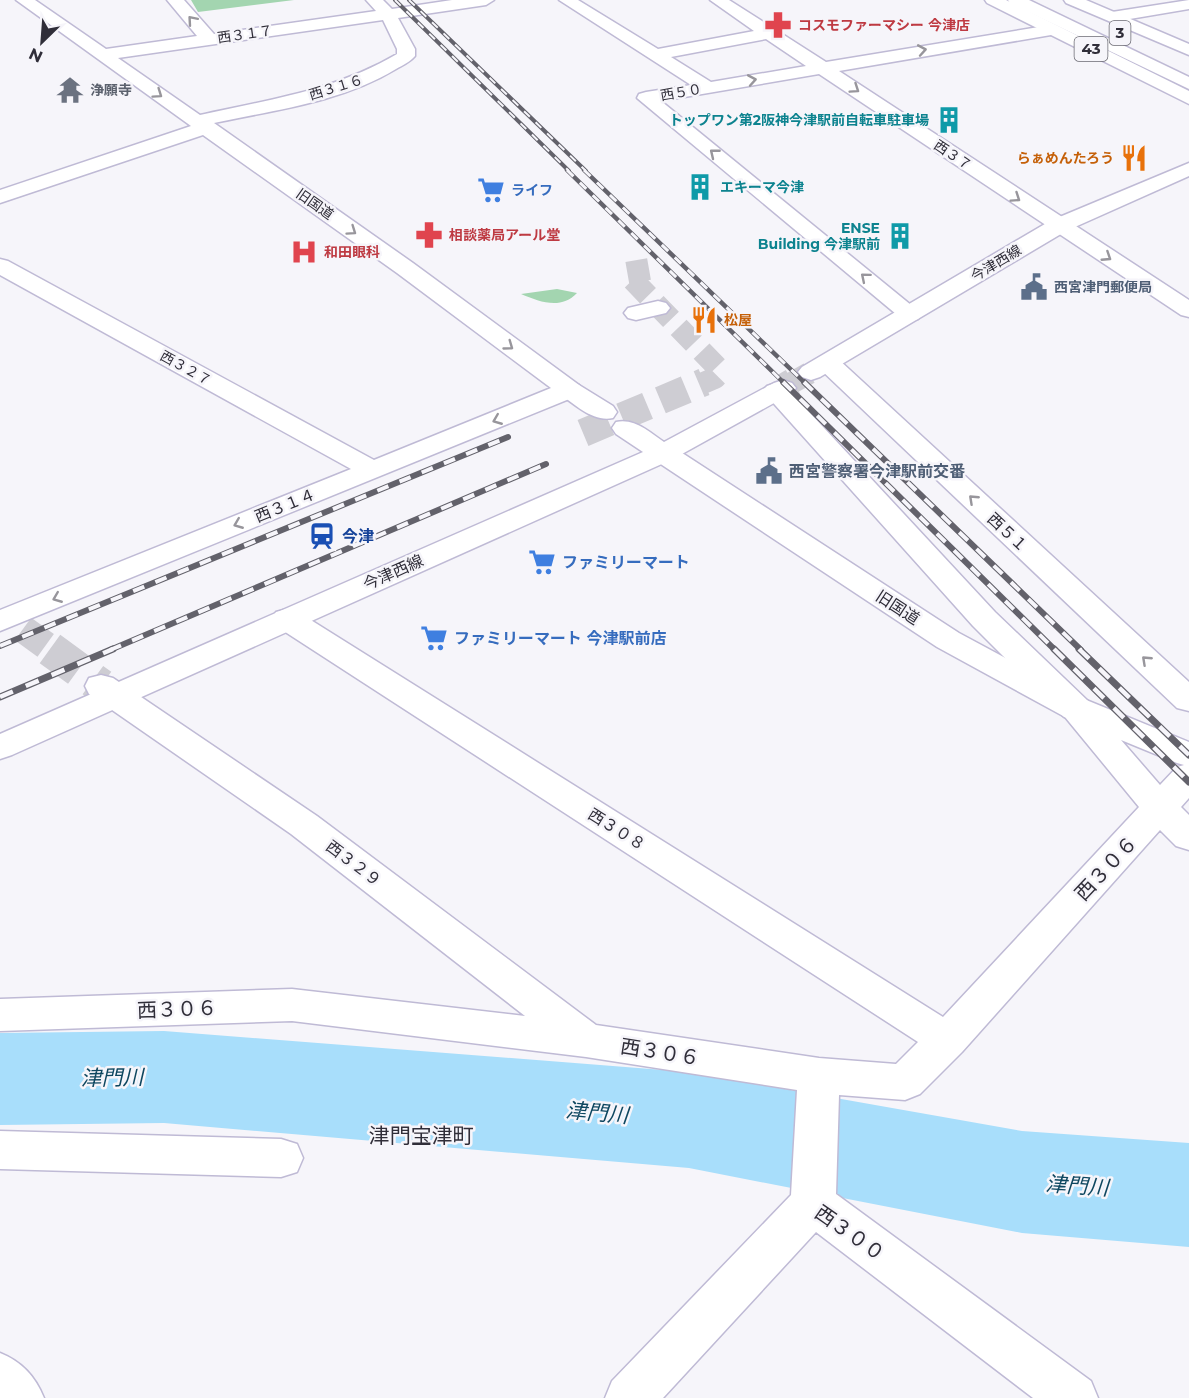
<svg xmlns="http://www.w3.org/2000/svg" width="1189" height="1398" font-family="Montserrat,'Noto Sans JP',sans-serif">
  <rect width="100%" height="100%" fill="#f6f5fa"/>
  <path fill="#a3d5b0" d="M191 0H294L198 12Z
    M557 289 577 293C561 310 540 302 521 294Z"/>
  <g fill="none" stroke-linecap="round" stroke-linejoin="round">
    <path fill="#a8defb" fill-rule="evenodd" d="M164 1031 689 1072 1022 1131 1189 1143V1247L1022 1233 689 1168 164 1123 0 1125V1033Z"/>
    <path stroke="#cecdd3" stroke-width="22" stroke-dasharray="22 11" stroke-linecap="butt" d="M649 269 626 273 718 368 720 373 715 378 701 384"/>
    <path stroke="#cecdd3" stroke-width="28" stroke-dasharray="28 14" stroke-linecap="butt" d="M583 433 704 382"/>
    <path stroke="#cecdd3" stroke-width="28" stroke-dasharray="28 14" stroke-linecap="butt" d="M23 629 52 650"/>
    <path stroke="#cecdd3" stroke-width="35" stroke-dasharray="35 18" stroke-linecap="butt" d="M50 649 101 686"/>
    <path stroke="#cecdd3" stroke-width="22" stroke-dasharray="22 11" stroke-linecap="butt" d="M790 384 811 372"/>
    <path stroke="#cecdd3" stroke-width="28" stroke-dasharray="28 14" stroke-linecap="butt" d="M783 388 793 382"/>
    <defs>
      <path id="pedestrian" d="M658 301 666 303 670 308 666 313 636 320 628 318 624 313 628 308Z
        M776 383 785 386 995 612 1088 701 1093 709 1088 717 1076 720 1064 717 973 626 767 396 763 391 767 386Z
        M0 1131 281 1139 297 1144 303 1158 297 1172 281 1177 0 1169Z"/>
      <path id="minor" d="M16 0H35L106 49 197 36 167 0H184L214 34 376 11 366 0H383L392 9 452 0H494L486 5 398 18 415 49V56C410 62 403 65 396 69 342 102 275 110 214 123L413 263 579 385 583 390 579 395 0 631V610L351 469 0 275V259L8 261 374 460 551 388 397 273 203 135 0 203V190L191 126ZM383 20 397 49V54C336 90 268 100 200 115L118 58Z
        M559 0H578L658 49 754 31 710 0H729L826 62 1051 25 1057 26 1060 30 1057 34 1051 35 839 71 1189 300V317L1181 315 819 74 661 101 922 314 918 319 910 321 902 319 637 98 639 94 646 92 691 85ZM766 39 806 66 711 82 671 57Z
        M1189 0V9L1112 22 1104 17 1112 12Z
        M828 356 837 358 1189 682V711L1177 708 819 368 816 363 819 358Z
        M663 445 673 447 959 633 1074 695 1189 742V798L1181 807 1189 815V850L1176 846 1160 830 962 1052 920 1094 905 1100 839 1095 836 1194 1091 1381 1098 1398H1033L816 1232 663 1398H605L612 1381 791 1195 797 1090 586 1057 292 1021 0 1031V999L292 989 525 1016 291 834 89 694 85 686 89 678 101 675 113 678 317 816 596 1025 819 1058 896 1064 918 1042 276 626 271 619 276 612 287 609 298 612 943 1017 1139 807 1065 717 937 647 653 459 649 453 653 447ZM1121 740 1177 763 1184 765 1177 767 1160 785Z
        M0 1353C22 1362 35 1376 44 1398H0Z"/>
      <path id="tertiary" d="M1189 163V176L1066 231 820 377 811 380 802 377 798 372 802 367 1050 221Z
        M783 380 792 383 796 388 792 393 673 459 12 755 0 759V734L643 452 616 434 612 428 616 422C635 418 649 432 664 442L774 383Z
        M570 382 579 385 613 406 617 412 613 418C593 422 577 406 561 395L557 390 561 385Z"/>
      <path id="trunk" d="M985 0H1006L1189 91V104L987 3Z
        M1064 0H1086L1189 44V55L1066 3Z"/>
      <path id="motorway" d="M1008 0H1029L1189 77V89L1010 3Z"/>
    </defs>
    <use href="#pedestrian" stroke="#bfbad5" stroke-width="3"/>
    <use href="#minor" stroke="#bfbad5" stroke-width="3"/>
    <use href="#tertiary" stroke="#bfbad5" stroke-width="3"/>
    <use href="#trunk" stroke="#bfbad5" stroke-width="3"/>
    <use href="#motorway" stroke="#bfbad5" stroke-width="3"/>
    <use href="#pedestrian" fill="#fff" fill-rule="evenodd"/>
    <use href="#minor" fill="#fff" fill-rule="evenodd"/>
    <use href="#tertiary" fill="#fff" fill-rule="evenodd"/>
    <use href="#trunk" fill="#fff" fill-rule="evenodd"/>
    <use href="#motorway" fill="#fff" fill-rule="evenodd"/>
    <defs>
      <path id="rail-far3" d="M395 0 569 171
        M409 0 586 171"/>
      <path id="rail-far2" d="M567 170 785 384
        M584 170 806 384"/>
      <path id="rail-far1" d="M783 382 1055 650
        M804 382 1081 650
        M0 646 508 437
        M110 650 546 464"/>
      <path id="rail" d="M1054 649 1189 782
        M1079 649 1189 755
        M0 697 113 649"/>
    </defs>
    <use href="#rail-far3" stroke="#63626b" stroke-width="4"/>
    <use href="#rail-far2" stroke="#63626b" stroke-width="4.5"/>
    <use href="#rail-far1" stroke="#63626b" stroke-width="6"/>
    <use href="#rail" stroke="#63626b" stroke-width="7"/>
    <use href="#rail-far3" stroke="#f6f5fa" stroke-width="2" stroke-dasharray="8" stroke-linecap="butt"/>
    <use href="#rail-far2" stroke="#f6f5fa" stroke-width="3" stroke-dasharray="9" stroke-linecap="butt"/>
    <use href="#rail-far1" stroke="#f6f5fa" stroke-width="4" stroke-dasharray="12" stroke-linecap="butt"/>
    <use href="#rail" stroke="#f6f5fa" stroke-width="4.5" stroke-dasharray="14" stroke-linecap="butt"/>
  </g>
  <defs><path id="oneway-chevron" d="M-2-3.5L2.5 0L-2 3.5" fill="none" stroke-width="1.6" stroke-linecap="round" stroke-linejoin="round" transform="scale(1.5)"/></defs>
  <g stroke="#98969c">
    <use href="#oneway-chevron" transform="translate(192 20) rotate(-131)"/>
    <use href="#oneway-chevron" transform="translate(922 50) rotate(-10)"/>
    <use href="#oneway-chevron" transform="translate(752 80) rotate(-10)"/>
    <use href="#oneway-chevron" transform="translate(855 89) rotate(34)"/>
    <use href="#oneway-chevron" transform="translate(158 94) rotate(35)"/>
    <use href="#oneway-chevron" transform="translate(714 153) rotate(-141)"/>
    <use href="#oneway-chevron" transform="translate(1016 198) rotate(34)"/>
    <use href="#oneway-chevron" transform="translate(352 231) rotate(35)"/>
    <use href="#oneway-chevron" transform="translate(1107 257) rotate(33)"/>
    <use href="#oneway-chevron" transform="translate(865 277) rotate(-140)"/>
    <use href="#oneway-chevron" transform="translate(509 346) rotate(36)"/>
    <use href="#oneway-chevron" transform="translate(497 420) rotate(158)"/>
    <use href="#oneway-chevron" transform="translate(973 499) rotate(-137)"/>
    <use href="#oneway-chevron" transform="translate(238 524) rotate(158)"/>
    <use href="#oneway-chevron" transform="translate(57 598) rotate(158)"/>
    <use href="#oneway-chevron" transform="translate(1146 660) rotate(-137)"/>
  </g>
  <defs>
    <symbol id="pharmacy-bare" viewBox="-9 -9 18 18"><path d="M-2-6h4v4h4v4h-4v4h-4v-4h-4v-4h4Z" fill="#e0444e" stroke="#f6f5fa" stroke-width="2.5" paint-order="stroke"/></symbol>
    <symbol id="temple-bare" viewBox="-9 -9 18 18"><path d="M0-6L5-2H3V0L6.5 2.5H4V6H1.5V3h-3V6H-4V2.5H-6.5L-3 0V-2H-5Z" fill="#6b7280" stroke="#f6f5fa" stroke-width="2.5" paint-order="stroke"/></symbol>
    <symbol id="building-bare" viewBox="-9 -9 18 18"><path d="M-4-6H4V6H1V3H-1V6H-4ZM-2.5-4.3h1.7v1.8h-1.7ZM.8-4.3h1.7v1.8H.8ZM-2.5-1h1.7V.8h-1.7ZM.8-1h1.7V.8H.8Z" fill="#0f9aa8" stroke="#f6f5fa" stroke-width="2.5" paint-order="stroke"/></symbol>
    <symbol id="restaurant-bare" viewBox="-9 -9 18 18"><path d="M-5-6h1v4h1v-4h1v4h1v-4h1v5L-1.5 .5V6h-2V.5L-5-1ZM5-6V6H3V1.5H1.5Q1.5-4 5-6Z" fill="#e8710a" stroke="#f6f5fa" stroke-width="2.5" paint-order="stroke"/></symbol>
    <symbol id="supermarket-bare" viewBox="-9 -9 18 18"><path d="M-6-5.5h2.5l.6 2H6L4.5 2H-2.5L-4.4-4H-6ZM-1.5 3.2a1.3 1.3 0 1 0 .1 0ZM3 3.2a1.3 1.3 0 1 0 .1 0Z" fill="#3f7fe0" stroke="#f6f5fa" stroke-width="2.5" paint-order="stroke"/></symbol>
    <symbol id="hospital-bare" viewBox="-9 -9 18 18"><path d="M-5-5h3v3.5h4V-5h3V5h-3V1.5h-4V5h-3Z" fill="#e0444e" stroke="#f6f5fa" stroke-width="2.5" paint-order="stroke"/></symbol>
    <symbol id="civic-bare" viewBox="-9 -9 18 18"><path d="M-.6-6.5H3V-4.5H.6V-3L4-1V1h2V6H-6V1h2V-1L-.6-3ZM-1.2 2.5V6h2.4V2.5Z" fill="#5c6f8a" stroke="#f6f5fa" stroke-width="2.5" paint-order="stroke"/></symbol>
    <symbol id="station-bare" viewBox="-9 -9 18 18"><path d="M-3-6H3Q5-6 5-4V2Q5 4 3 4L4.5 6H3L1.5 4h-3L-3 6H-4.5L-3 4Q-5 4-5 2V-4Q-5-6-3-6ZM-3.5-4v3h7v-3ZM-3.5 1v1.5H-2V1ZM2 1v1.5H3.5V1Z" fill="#1a4fb4" stroke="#f6f5fa" stroke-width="2.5" paint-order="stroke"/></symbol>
  </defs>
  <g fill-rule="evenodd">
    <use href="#pharmacy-bare" x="759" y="6" width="38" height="38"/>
    <use href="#temple-bare" x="51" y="71" width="38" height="38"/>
    <use href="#building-bare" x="930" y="101" width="38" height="38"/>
    <use href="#restaurant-bare" x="1115" y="139" width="38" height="38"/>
    <use href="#building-bare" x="681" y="168" width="38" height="38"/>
    <use href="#supermarket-bare" x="472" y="171" width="38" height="38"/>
    <use href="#pharmacy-bare" x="410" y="216" width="38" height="38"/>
    <use href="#building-bare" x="881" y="217" width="38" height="38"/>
    <use href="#hospital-bare" x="285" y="233" width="38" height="38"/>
    <use href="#civic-bare" x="1015" y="268" width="38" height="38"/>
    <use href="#restaurant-bare" x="685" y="301" width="38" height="38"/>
    <use href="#civic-bare" x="750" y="452" width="38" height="38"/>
    <use href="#station-bare" x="303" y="517" width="38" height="38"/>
    <use href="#supermarket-bare" x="523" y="543" width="38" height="38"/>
    <use href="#supermarket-bare" x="415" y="619" width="38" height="38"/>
  </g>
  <g text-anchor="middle" stroke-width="5" stroke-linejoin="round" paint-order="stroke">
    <g font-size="14" font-weight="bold" fill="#be3a42" stroke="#f6f5fa" text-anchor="start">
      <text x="798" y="30">コスモファーマシー 今津店</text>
      <text x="449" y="240">相談薬局アール堂</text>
      <text x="324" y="257">和田眼科</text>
    </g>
    <g font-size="14" fill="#302e39" stroke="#f6f5fa">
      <text transform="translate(245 34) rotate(-8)" y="5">西３１７</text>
      <text transform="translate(336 87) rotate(-17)" y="5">西３１６</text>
      <text transform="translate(681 92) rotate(-10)" y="5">西５０</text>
      <text transform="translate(953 155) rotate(34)" y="5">西３７</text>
      <text transform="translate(315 204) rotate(35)" y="5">旧国道</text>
      <text transform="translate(996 263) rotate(-31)" y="5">今津西線</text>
      <text transform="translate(186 368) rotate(29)" y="5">西３２７</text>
    </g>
    <g font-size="14" font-weight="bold" fill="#5b616d" stroke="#f6f5fa" text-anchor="start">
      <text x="90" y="95">浄願寺</text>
    </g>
    <g font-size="14" font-weight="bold" fill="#0d838f" stroke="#f6f5fa" text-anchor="end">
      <text x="929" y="125">トップワン第2阪神今津駅前自転車駐車場</text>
      <text x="720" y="192" text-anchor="start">エキーマ今津</text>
      <text x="880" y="233">ENSE<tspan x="880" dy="16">Building 今津駅前</tspan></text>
    </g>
    <g font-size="14" font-weight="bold" fill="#c56008" stroke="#f6f5fa" text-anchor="end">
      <text x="1114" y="163">らぁめんたろう</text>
      <text x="724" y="325" text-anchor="start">松屋</text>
    </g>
    <g font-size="14" font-weight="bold" fill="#366cbe" stroke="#f6f5fa" text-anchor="start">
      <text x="511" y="195">ライフ</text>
    </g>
    <g font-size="14" font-weight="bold" fill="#4e5e75" stroke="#f6f5fa" text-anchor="start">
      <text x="1054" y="292">西宮津門郵便局</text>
    </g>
    <g fill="#f6f5fa" stroke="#6b6a73" stroke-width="1.5">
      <rect x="1109.5" y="21" width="21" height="24" rx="4.5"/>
      <rect x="1074.5" y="37" width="33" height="24" rx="4.5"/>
    </g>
    <g font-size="15" font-weight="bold" fill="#302e39">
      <text x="1120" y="38">3</text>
      <text x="1091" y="54">43</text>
    </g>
    <g font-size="16" font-weight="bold" fill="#4e5e75" stroke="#f6f5fa" text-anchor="start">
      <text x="789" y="477">西宮警察署今津駅前交番</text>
    </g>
    <g font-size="16" fill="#302e39" stroke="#f6f5fa">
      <text transform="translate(285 505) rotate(-22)" y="6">西３１４</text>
      <text transform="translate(1008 532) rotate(43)" y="6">西５１</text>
      <text transform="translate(393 572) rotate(-24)" y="6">今津西線</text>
      <text transform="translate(898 607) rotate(33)" y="6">旧国道</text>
      <text transform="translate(617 829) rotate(32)" y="6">西３０８</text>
      <text transform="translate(354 863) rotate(37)" y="6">西３２９</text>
    </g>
    <g font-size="16" font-weight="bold" fill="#164399" stroke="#f6f5fa" text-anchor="start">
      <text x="342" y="542">今津</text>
    </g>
    <g font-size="16" font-weight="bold" fill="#366cbe" stroke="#f6f5fa" text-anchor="start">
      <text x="562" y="568">ファミリーマート</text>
      <text x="454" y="644">ファミリーマート 今津駅前店</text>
    </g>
    <g font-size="20" fill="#302e39" stroke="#f6f5fa">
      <text transform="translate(1106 868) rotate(-47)" y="7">西３０６</text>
      <text transform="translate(177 1009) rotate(-2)" y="7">西３０６</text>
      <text transform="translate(660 1052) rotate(9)" y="7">西３０６</text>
      <text transform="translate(850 1233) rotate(35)" y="7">西３００</text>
    </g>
    <g font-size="21" font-style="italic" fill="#0e4760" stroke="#f6f5fa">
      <text transform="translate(112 1078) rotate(-1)" y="7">津門川</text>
      <text transform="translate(597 1113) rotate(5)" y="7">津門川</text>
      <text transform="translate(1077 1186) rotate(4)" y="7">津門川</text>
    </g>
    <g font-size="21" fill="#302e39" stroke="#f6f5fa">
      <text x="421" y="1143">津門宝津町</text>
    </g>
  </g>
  <g transform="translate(42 42) rotate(205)" stroke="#f6f5fa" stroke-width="4.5" paint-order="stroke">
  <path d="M0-4.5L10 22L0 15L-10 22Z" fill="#302e39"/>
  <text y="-9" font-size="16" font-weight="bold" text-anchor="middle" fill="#302e39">N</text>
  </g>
</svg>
